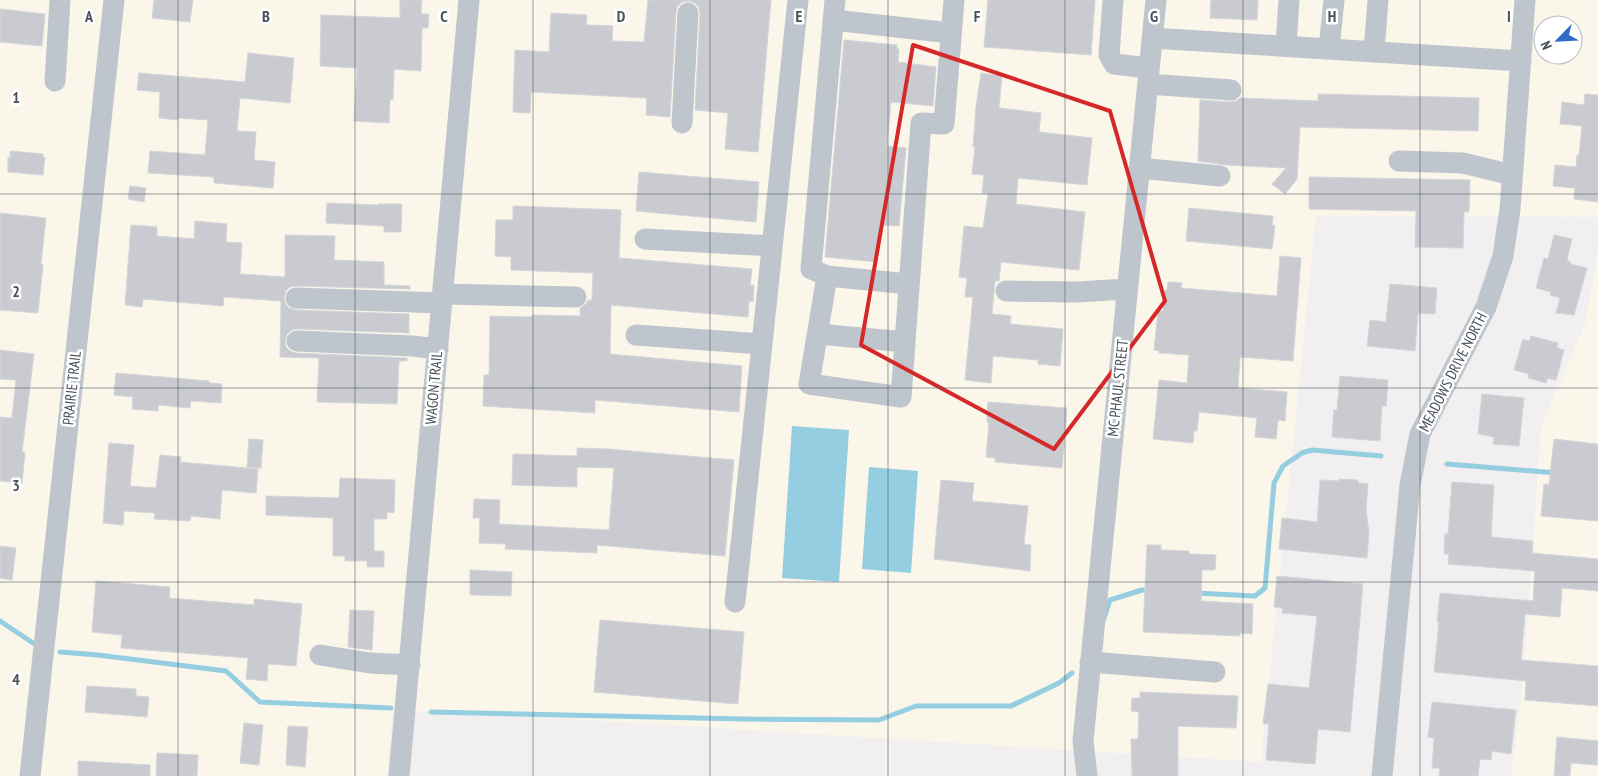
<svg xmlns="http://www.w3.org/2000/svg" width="1598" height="776" font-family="'PT Sans Narrow',sans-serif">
  <rect width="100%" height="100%" fill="#f1efef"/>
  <path fill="#faf6ea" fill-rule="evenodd" d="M0 0H1598V217L1316 216 1261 762 458 712 393 711 387 776H0ZM1543 25H1573V55H1543Z
    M1598 249V776H1511L1523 678 1541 426 1586 321Z"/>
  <path fill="#95cde1" d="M792 426 849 430 839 582 782 578Z
    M869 467 918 471 911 573 862 569Z"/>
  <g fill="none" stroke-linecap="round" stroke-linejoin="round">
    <path stroke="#95cde1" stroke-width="5" d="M1447 464 1556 473
      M1195 593 1255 596 1265 588 1274 483 1283 466 1302 453 1312 450 1381 456
      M1104 618 1110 600 1142 590H1152
      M0 621 33 643
      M60 652 98 655 226 671 260 702 391 708
      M431 712 743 719 879 720 916 706H1011L1059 683 1072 673"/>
  </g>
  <path fill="#c9cbd1" stroke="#d4d5d9" d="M154 0H193L190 22 152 18Z
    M400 0H422L421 14H429L428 28H422L421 71 394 69 393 100 390 99 389 123 354 121 357 68 320 66 321 15 400 18Z
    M648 0H771L758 152 725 149 728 113 695 110 700 14 699 7 695 3 689 1 682 2 677 7 676 12 670 117 646 115 647 98 531 92 530 113 513 112 515 50 549 52 551 13 587 15 586 25 613 26 612 41 644 42Z
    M988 0H1095L1091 55 984 47Z
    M1211 0H1258L1257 20 1210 18Z
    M0 9 45 14 42 46 0 42Z
    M844 40 897 45V49H899L898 62 936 67 933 106 891 102 887 146 906 148 899 226 881 225 877 262 825 257Z
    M248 53 294 58 290 103 240 98 237 131 256 132 254 160 275 162 273 188 214 183V177L148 173 150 151 205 155 208 120 178 118V120L159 118 160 92 137 90 139 73 245 82Z
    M981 73 1002 76 999 108 1041 113 1039 132 1092 138 1087 185 1018 178 1016 204 1085 212 1079 270 1001 262 999 281H995L992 314 1011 316 1010 324 1063 329 1060 366 1038 364V360L993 356 991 383 965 380 973 297H965L967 278 959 277 964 226 983 228 988 194 982 193 984 175 972 174 975 147H973L976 107Z
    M1318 94 1479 98 1478 131 1300 127 1297 179 1285 194 1272 184 1286 168 1226 165 1198 161 1200 100 1230 102 1236 101 1240 98 1318 101Z
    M1585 94 1598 95V202L1574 199 1575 188 1553 186 1555 165 1576 167 1577 155H1579L1582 126 1560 124 1562 102 1584 105Z
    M10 151 43 154V157H45L43 175 8 172V157L10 158Z
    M639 172 759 182 756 222 636 211Z
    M1309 177 1470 180 1469 212H1464L1463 248 1415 247 1416 211 1309 209Z
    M130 186 146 188 144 202 128 199Z
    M327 203 378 205V204H402L401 232H384V226L326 223Z
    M513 206 621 210 619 258 752 269 750 285H754L753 302 749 301 748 317 611 305 610 354 742 366 739 412 595 400V413L483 406 484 375H489L490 316 531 317 532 315 580 316V308L586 304 588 300H592L593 273 511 270V257L495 256 496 220H513Z
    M1189 208 1273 216 1272 225 1275 226 1272 249 1186 241Z
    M0 213 46 218 41 264 43 265 38 313 0 310Z
    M195 221 227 224 226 242 242 243 240 274 285 277V235L335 236 334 260 384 262V285L410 286V289L296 286 290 287 286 291 284 297 285 303 289 308 296 310 409 314V333L298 329 292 330 287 334 285 341 286 347 290 351 296 353 407 358V361H399L397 404 317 402 319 358 280 357 281 301 224 297 223 306 143 299 142 307 125 305 131 225 157 227V236L194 239Z
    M1554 235 1572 239 1567 260 1571 262 1570 264 1587 268 1574 315 1556 313 1560 298 1550 295 1551 292 1536 288 1544 258 1548 259Z
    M1280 256 1301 258 1293 361 1240 357 1238 388 1287 392 1285 421 1278 420 1276 439 1255 437 1257 418 1199 412 1197 431H1194L1193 443 1153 439 1159 380 1187 383 1189 355 1159 353V351L1154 350 1158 311H1163L1165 290H1167L1168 282 1182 283 1181 288 1277 296Z
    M1390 284 1437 288 1435 314 1418 313 1415 351 1367 346 1370 320 1386 322Z
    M1531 336 1558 343 1557 348 1564 350 1556 380 1548 378 1546 383 1528 378 1529 374 1514 370 1523 339 1529 341Z
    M0 350 34 354 22 452H25L22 483 0 481V417L12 418 16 380 0 379Z
    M116 373 209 381V383L222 384 221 403 191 401 190 408 158 405V411L132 409 133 397 114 395Z
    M1340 376 1388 380 1386 406H1382L1380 441 1332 437 1334 410H1337Z
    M1482 394 1524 398 1519 446 1493 444 1494 437 1478 434Z
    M988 402 1067 408 1062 468 995 462V458L986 457 989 423 987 422Z
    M249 439 263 440 261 468 247 467Z
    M1554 439 1598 444V521L1541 516 1544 484 1549 485Z
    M109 443 134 445 130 486 156 488 160 455 181 457 180 462 258 469 256 493 222 490 220 519 191 516 190 521 154 519 155 513 124 511 123 525 103 523Z
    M577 448 608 449 734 460 725 556 597 545V553L505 549 506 544 479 543 480 518H473L474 499 500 500 499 524 609 530 614 468 577 467V487L512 485 513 454 577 456Z
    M340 478 395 480 394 513 387 512V519H374V551H384V567H367V561H345V556H333V518L266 515V496L339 498Z
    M1339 479 1358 480V483L1368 484 1366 509 1369 532 1367 558 1279 549 1282 518 1317 522 1320 480 1339 481Z
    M941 480 974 483 972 501 1028 506 1024 544 1031 545 1030 571 934 559Z
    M1452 482 1494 485 1491 537 1533 541 1532 553 1598 559V591L1562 588 1560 617 1525 614 1521 660 1598 666V706L1525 700 1526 681 1434 672 1439 622H1437L1440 593 1533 601 1535 571 1448 564 1449 554H1444L1445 534H1448Z
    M1147 545H1161V550L1189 551V554L1216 555 1215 570H1202L1201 601 1253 604 1252 634 1240 633V636L1143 632Z
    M0 546 16 548 12 580 0 578Z
    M470 570 512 572 511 596 470 595Z
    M1277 576 1363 584 1350 732 1318 729 1315 764 1266 760 1269 724H1263L1268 684 1309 688 1317 616 1282 613 1283 608 1274 607Z
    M96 581 170 587 169 598 254 605V599L302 604 296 666 268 664 267 681 246 679 248 658 121 648 122 635 92 632Z
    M350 610 374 611 372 650 348 647Z
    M600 620 744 632 738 704 594 692Z
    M87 686 136 689V696L149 697 147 717 85 712Z
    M1140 692 1238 696 1236 728 1178 726V776H1132L1131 739H1138L1139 712 1131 711 1132 698H1140Z
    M1432 702 1516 710 1511 754 1492 751 1491 760 1480 759 1478 776H1439L1440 768H1432L1434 738 1428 737Z
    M244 723 263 725 259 765 240 763Z
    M288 726 308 727 305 767 286 765Z
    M1557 737 1598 741 1597 765 1571 763 1570 776H1554Z
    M157 753 198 755 197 776H156Z
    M78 761 150 765V776H78Z"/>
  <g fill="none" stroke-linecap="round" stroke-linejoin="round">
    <path stroke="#bfc5cc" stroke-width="21" d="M835 0 811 269 827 276 809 384 901 397 921 123 944 124 954 0
      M1113 0 1109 55 1114 64 1149 68
      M833 20 951 33
      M1152 38 1521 61
      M1286 46 1289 0
      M1329 48 1334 0
      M1374 51 1378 0
      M55 81 60 0
      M1148 84 1231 90
      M682 123 688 13
      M1399 161 1463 163 1512 175
      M1139 168 1220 176
      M645 239 772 246
      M827 276 909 284
      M1006 291 1077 292 1127 289
      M442 294 576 297
      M296 298 442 303
      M818 334 905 342
      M636 335 762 344
      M297 341 412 346 438 349
      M735 602 798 0
      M320 655 370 663 410 665
      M1090 662 1215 672
      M30 776 114 0
      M399 776 469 0
      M1087 776 1083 741 1156 0
      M1382 776 1410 485 1420 434 1486 307 1503 256 1510 209 1525 0"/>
  </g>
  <path fill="none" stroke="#d62828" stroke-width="4" stroke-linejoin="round" d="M913 45 1110 111 1165 301 1054 449 861 345Z"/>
  <path fill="none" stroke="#49515a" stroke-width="1" stroke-opacity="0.55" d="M178 0V776M355 0V776M533 0V776M710 0V776M888 0V776M1065 0V776M1243 0V776M1420 0V776M0 194H1598M0 388H1598M0 582H1598"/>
  <g text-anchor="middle" stroke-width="5" stroke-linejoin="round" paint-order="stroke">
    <g font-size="15" fill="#49515a" stroke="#fff">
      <text transform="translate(1453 372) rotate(-63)" y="5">MEADOWS DRIVE NORTH</text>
      <text transform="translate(72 388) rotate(-84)" y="5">PRAIRIE TRAIL</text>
      <text transform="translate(434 388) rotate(-85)" y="5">WAGON TRAIL</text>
      <text transform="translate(1118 388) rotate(-84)" y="5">MC PHAUL STREET</text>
    </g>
  </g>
  <g font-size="16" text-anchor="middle" font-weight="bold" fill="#49515a" stroke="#fff" stroke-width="5" stroke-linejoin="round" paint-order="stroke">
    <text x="89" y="22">A</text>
    <text x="266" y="22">B</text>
    <text x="444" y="22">C</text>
    <text x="621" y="22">D</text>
    <text x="799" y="22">E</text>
    <text x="977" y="22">F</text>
    <text x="1154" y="22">G</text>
    <text x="1332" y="22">H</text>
    <text x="1509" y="22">I</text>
    <text x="16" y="103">1</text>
    <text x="16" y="297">2</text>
    <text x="16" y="491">3</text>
    <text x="16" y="685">4</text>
  </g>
  <g transform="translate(1558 40) rotate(246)"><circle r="24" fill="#ffffff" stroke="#b6b9bd"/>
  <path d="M0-4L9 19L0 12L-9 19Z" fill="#306aca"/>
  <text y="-8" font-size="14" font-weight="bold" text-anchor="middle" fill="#49515a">N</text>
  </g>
</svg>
